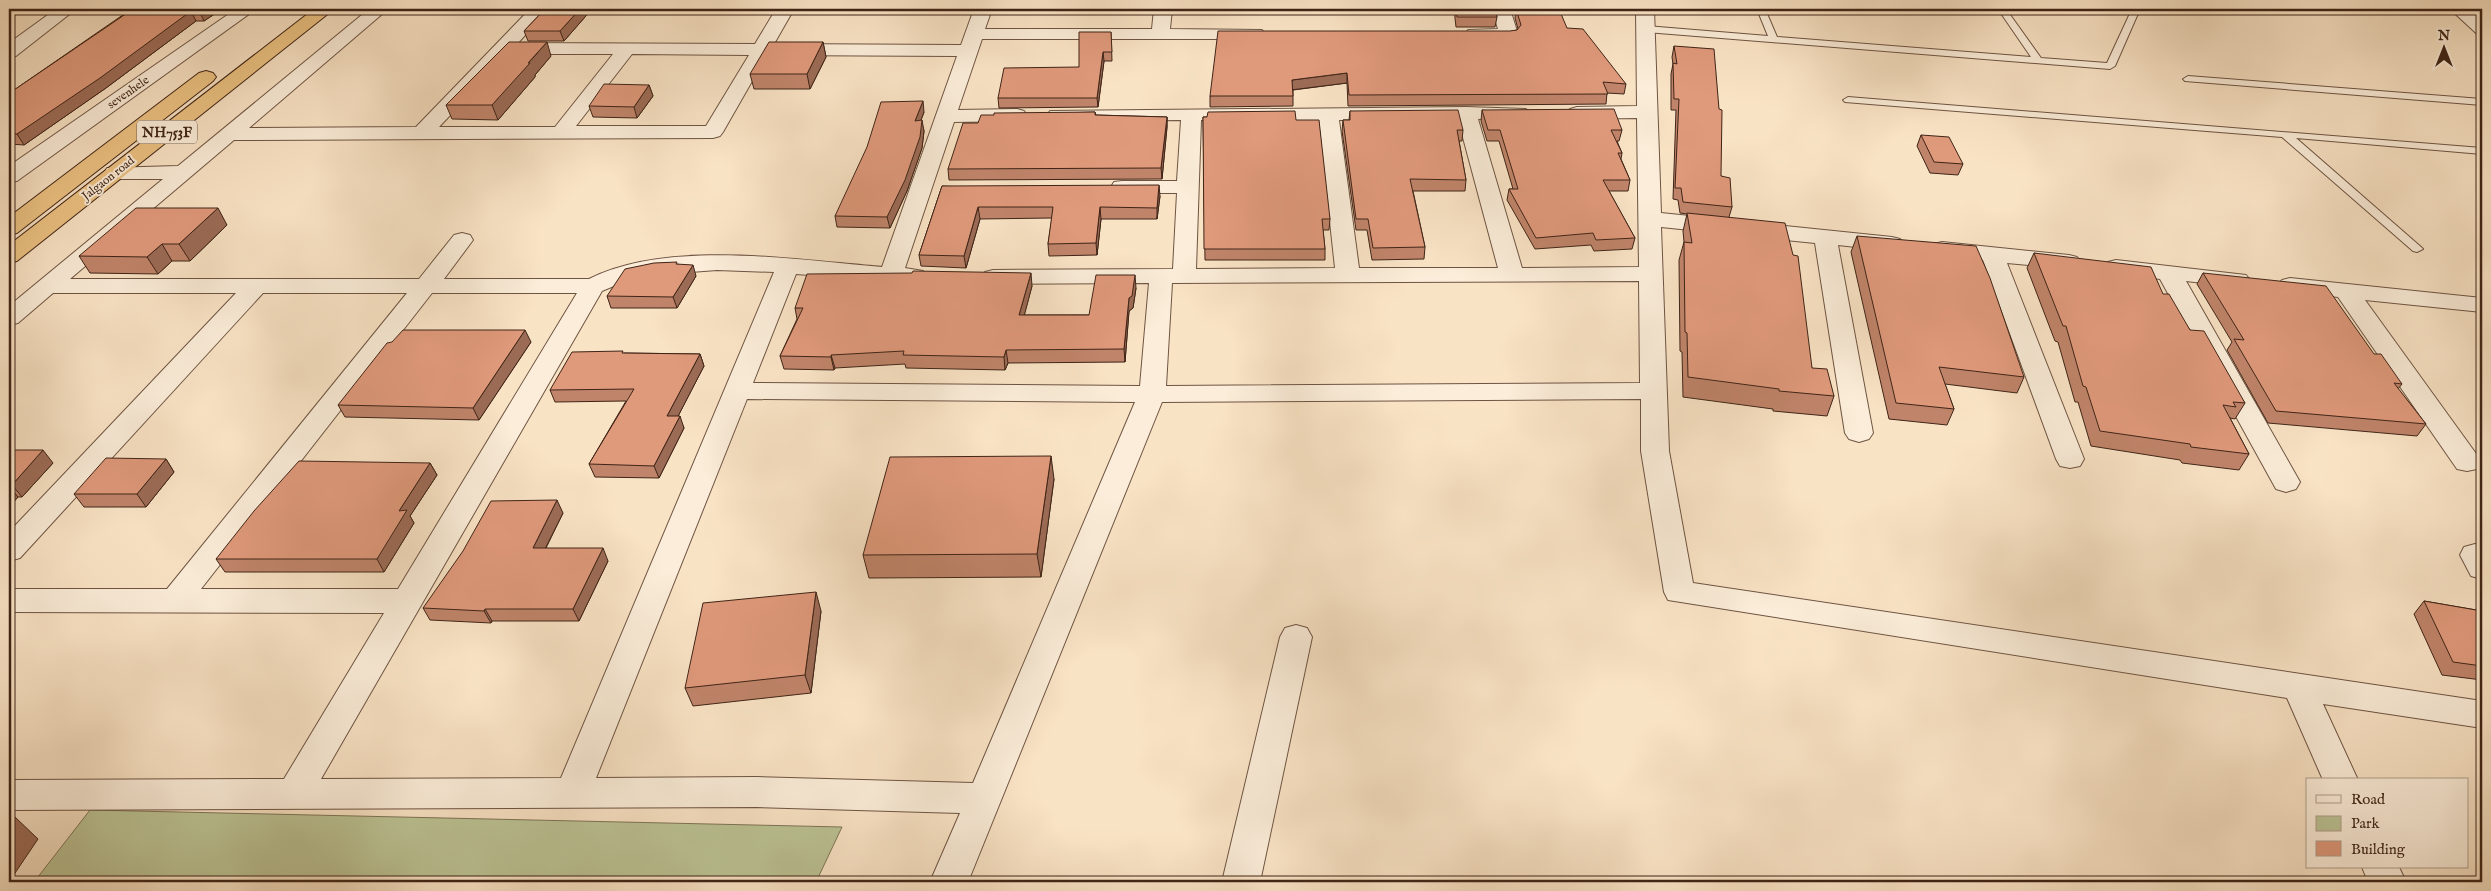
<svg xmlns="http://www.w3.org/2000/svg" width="2491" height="891" font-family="'IM FELL English',serif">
  <rect width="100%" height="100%" fill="#f9e3c5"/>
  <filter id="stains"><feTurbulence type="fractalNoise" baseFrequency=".004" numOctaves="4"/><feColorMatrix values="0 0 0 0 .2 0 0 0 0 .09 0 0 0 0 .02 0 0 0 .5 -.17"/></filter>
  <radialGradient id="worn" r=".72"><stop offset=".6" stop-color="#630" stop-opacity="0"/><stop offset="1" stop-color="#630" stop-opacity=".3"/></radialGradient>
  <path fill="#bcc496" stroke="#7e7456" d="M90 810 842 827 816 882H34Z"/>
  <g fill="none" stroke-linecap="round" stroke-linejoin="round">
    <defs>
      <path id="service" d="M1757 9H1765L1777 37 2031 57 1998 9H2006L2041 58 2107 63 2132 9H2140L2115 66 2110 69 1646 32 1642 29 1646 26 1768 36Z
        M2188 76 2482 99V105L2185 81 2183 79Z
        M1848 97 2482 148V154L2296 138 2421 247 2423 249 2417 252 2413 251 2282 137 1845 102 1843 100Z"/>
      <path id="minor" d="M56 9H76L16 56 9 57V43Z
        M236 9H256L17 181 9 182V166Z
        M369 9H388L249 128 416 127 530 9H549L518 43 755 44 776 9H794L774 44 961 45 974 9H992L985 29H1152L1154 9H1172L1170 29 1262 30 1265 34 1262 38 1256 39H982L958 110 1017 109 1024 111 1027 115 1024 119 1017 121 954 122 905 268 923 271 927 276 923 281 915 283 796 274 753 383 1140 386 1149 283 993 284 985 282 981 277 985 272 993 270 1173 269 1177 193H1122L1114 192 1111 187 1114 182 1122 181H1177L1181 120 1057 121 1050 119 1047 115 1050 111 1466 107 1526 109 1529 113 1526 117 1478 119 1522 268 1639 267 1637 118 1577 119 1570 117 1567 113 1570 109 1577 107 1637 106 1636 9H1654L1661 213 1892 237 1900 239 1903 244 1900 249 1892 251 1838 245 1873 433 1869 439 1859 442 1849 439 1845 433 1815 243 1661 227 1669 451 1693 583 2482 701V728L2323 704 2358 780H2323L2287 698 1668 600 1664 592 1641 451V399L1162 402 968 882H930L960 813 757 807 9 810V780L284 779 384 613 9 612V589H167L407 293H263L20 558 9 561V532L236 293H53L18 323 9 325V306L163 179H115L107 178 104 173 107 168 178 166ZM509 53 512 54H613L555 127H439ZM632 54 749 55 706 126H576ZM767 55 957 56 882 267C795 260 668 239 589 279H444L473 240 470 235 462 233 454 235 419 279H70L234 140 713 138 720 136 723 132ZM1458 119 1498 268H1359L1339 120ZM1201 120H1319L1335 268 1196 269ZM717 270 774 272 561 778 321 779 602 291 638 276ZM1639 281 1640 383 1166 386 1172 283ZM432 293H577L398 589H201ZM747 399 1135 402 973 783 757 777 596 778Z
        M1492 9H1510L1518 34 1515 38H1468L1465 34 1468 30 1498 29Z
        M1942 242 2069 255 2077 257 2081 262 2077 267 2069 269 2007 263 2084 459 2080 466 2070 468 2060 466 2056 459 1983 260 1934 254 1931 249 1934 244Z
        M2116 260 2246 275 2250 280 2246 285 2238 287 2186 281 2300 482 2296 489 2286 492 2276 489 2160 279 2108 272 2104 267 2108 262Z
        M2290 278 2482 298V312L2365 300 2477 455 2481 462 2477 469 2467 471 2457 469 2338 297 2282 290 2278 285 2282 280Z
        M2475 544 2482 546V579L2471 576 2460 555 2464 547Z
        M1296 625 1307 628 1312 637 1260 882H1222L1280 637 1285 628Z
        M2362 867H2399L2406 882H2368Z"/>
      <path id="tertiary" d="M2450 9H2469L2482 20V34L2476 33Z"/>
      <path id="trunk" d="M314 9H334L17 261 9 263V245Z
        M206 71 213 73 216 77 213 81 17 233 9 235V217L199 73Z"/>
    </defs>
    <use href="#service" stroke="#6e5442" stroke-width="2"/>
    <use href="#minor" stroke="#6e5442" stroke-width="2"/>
    <use href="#tertiary" stroke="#6e5442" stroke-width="2"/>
    <use href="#trunk" stroke="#3f2417" stroke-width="2"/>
    <use href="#service" fill="#fbedd9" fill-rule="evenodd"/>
    <use href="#minor" fill="#fbedd9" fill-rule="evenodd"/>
    <use href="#tertiary" fill="#fbedd9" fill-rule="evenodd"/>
    <use href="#trunk" fill="#ecc282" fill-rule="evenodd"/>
  </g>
  <path fill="#c0846a" stroke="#3f2417" d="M77 9H222L204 21H196L106 88 24 145 9 144V90H14L130 10H78Z
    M545 9H592L564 41H528L524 31Z
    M1454 9H1495L1497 17 1495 27H1456Z
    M1516 9 1567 28 1626 84 1624 94 1607 93 1606 104 1348 106 1347 83 1293 90V106L1210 107V96L1517 30 1518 29 1515 18Z
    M1111 32 1112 61H1104L1098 107 999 108 998 98 1079 67Z
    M823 42 826 57 810 89H754L750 74Z
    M1674 46 1721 176 1732 207 1729 217 1812 368 1834 396 1827 416 1773 411V409L1683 397 1682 352 1680 351 1679 260 1684 242 1683 231 1687 214 1680 213 1678 200 1673 199 1676 110H1671V74L1673 64 1672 57Z
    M551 56 535 75V77L498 120 452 119 446 105Z
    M649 85 653 96 637 118 593 117 589 106Z
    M1482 110 1622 130 1619 141H1617L1622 153 1621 159 1630 180 1628 191H1609L1635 238 1632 249 1594 251 1591 245 1535 249 1507 200 1509 189H1513L1499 141H1487L1481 121Z
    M1350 111 1463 130 1462 141H1459L1466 180 1465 191H1413L1425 247 1424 259 1372 260 1367 230H1356L1342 131 1343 120H1349Z
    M924 112 921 120 924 131 922 148 907 191 890 228 837 227 835 216Z
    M1095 112 1096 115 1167 117V127L1162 179 949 180 948 169 978 123 994 115Z
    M1203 117 1296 120 1330 219 1329 230H1323L1325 249V260H1205Z
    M1921 135 1963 164 1958 175 1930 173 1917 146Z
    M942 186 1160 196 1157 219H1101L1097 255 1049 256 1048 244 1052 218 980 219 966 268 921 266 919 255Z
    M227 225 190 261H172L158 274 90 273 79 256Z
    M1857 236 2024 377 2017 393 1945 384 1954 409 1947 425 1889 419 1851 252Z
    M2034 253 2163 294 2245 403 2235 419 2230 418 2249 454 2239 470 2182 463 2180 460 2091 446 2078 402H2075L2058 342 2055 341 2027 268Z
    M678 264 696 276 677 308H611L607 296Z
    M2203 273 2374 354 2402 384 2398 389 2426 424 2417 436 2268 423 2227 350 2232 342 2197 284Z
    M1032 286 1024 315H1089L1136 288 1133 308 1129 311 1125 362 1008 363 1005 370 906 368 905 364 835 368 834 370 784 369 780 356 797 319 795 308Z
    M531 342 479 420 345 417 338 405Z
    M624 353 700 354 704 366 678 416 684 428 659 478 595 477 589 464 626 401 555 402 550 390Z
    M9 450 53 463 22 497H18L9 507Z
    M166 459 174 472 146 507H84L74 494Z
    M430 463 437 475 410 516 414 523 384 572H225L216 559Z
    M1054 479 1041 577 869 578 863 555Z
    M563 513 546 548 608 561 579 621H492L491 623 430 620 423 608Z
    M2424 601 2482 611V680L2442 675 2414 614Z
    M821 611 811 693 693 706 685 688Z"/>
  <path fill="#9c6b56" stroke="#3f2417" d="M203 9H222L204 21 199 11Z
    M580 9H592L564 41 560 31Z
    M191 11 196 21 106 88 24 145 17 134Z
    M547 42 551 56 535 75V77L498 120 492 105Z
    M823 42 826 57 810 89 807 74Z
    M1103 52 1104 61 1098 107 1097 98Z
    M1347 73V83L1291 90 1292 80Z
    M649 85 653 96 637 118 634 107Z
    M923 101 924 112 917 131 915 121Z
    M1167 117V127L1162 179 1161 168Z
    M922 120 924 131 922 148 907 191 890 228 887 217Z
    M1159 185 1160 196 1157 219V208Z
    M978 207 980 219 966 268 964 256Z
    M1100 207 1101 219 1097 255 1096 243Z
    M218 208 227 225 190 261 179 244Z
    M162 244 172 261 158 274 147 257Z
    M693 265 696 276 677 308 673 297Z
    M1031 273 1032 286 1021 328 1019 315Z
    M1135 275 1136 288 1133 308 1129 311 1125 362 1124 349 1129 298Z
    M525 330 531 342 479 420 473 408Z
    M1006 350 1008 363 1005 370 1004 357Z
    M700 354 704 366 672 428 667 416Z
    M831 355 835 368 834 370 831 357Z
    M680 416 684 428 659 478 654 466Z
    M43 450 53 463 22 497 12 485Z
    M1051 456 1054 479 1041 577 1037 554Z
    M166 459 174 472 146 507 137 494Z
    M430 463 437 475 410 516 414 523 384 572 377 559 399 511Z
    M9 486 18 497 9 507Z
    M557 500 563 513 539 561 533 548Z
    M603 548 608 561 579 621 573 609Z
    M816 592 821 611 811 693 805 675Z
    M485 609 492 621 491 623 484 611Z
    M15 817 38 839 9 882V825Z"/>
  <path fill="#df997b" stroke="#3f2417" d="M133 9H203L199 11H191L100 78 17 134H9V90H14Z
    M545 9H580L560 31H524Z
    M1456 9H1495L1497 17H1457Z
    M1516 9H1559L1567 28 1583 29 1626 84 1603 82 1608 94 1349 95 1347 73 1292 80 1293 96H1210L1218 31H1510L1517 30 1521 25Z
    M1079 32H1111L1112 52H1103L1097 98H998L1004 68 1079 67Z
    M509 42H547L528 63H530L492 105H446Z
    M769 42H823L807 74H750Z
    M1674 46 1714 49 1719 109 1722 110 1721 176 1730 178 1732 207 1683 202 1681 188H1675L1679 99H1674L1673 63 1677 64Z
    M604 84 649 85 634 107 589 106Z
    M923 101 915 121 922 120 920 137 905 180 887 217 835 216 867 147 881 102Z
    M1614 109 1622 130H1611L1622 153H1618L1630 180H1603L1635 238 1596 240 1593 233 1536 238 1509 189H1518L1500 130H1488L1482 110Z
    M1458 110 1463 130H1457L1466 180 1410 179 1425 247 1373 248 1368 219H1356L1343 120H1350V111Z
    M1295 111 1296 120H1319L1330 219H1322L1325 249H1204L1203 117H1207L1208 112Z
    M1095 112V115L1167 117 1161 168 948 169 963 123H978L981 115H994V113Z
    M1921 135 1949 137 1963 164 1934 162Z
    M1159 185 1157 208 1100 207 1096 243 1048 244 1053 207H978L964 256 919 255 942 186Z
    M136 208H218L179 244H162L147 257 79 256Z
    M1687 213 1785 223 1793 255 1798 256 1812 368 1827 369 1834 396 1779 391V389L1688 377 1687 333 1685 332 1684 242 1692 243Z
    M1857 236 1976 246 1990 278 2024 377 1939 367 1954 409 1896 403Z
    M2034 253 2151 267 2163 294H2169L2190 330 2204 331 2245 403 2233 402 2236 407 2223 405 2249 454 2191 447 2190 444 2100 431 2086 387 2083 386 2066 326H2063Z
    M677 262 676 264 693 265 673 297 607 296 625 269 654 263Z
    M913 271 1031 273 1019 315H1089L1096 275H1135L1132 296 1129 298 1124 349 1006 350 1004 357 903 355 904 351 831 355V357L780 356 803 308H795L807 274 912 273Z
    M2203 273 2326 286 2374 354H2381L2402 384 2394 383 2426 424 2276 411 2234 339 2244 340Z
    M403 330H525L473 408 338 405 387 343 392 342Z
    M623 351 622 353 700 354 667 416H680L654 466 589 464 634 389 550 390 572 352Z
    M9 450H43L12 485H9Z
    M1051 456 1037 554 863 555 890 457Z
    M106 458 166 459 137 494H74Z
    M299 461 430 463 399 511 407 510 377 559H216L254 511Z
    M557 500 533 548H603L573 609H485L484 611 423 608 463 551 491 501Z
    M816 592 805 675 685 688 703 603Z
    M2424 601 2482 611V666L2453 662Z
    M9 817H15L9 825Z
    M1101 878 1118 882H1099Z"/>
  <g text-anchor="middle" stroke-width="4" stroke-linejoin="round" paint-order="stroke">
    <g font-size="12" fill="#3f2417" stroke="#fbedd9">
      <text transform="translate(128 92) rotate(-35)" y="4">sevenhele</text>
      <text transform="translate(108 178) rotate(-38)" y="4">Jalgaon road</text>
    </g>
    <rect fill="#fbedd9" stroke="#776051" stroke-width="1" x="137" y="120.5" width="60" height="23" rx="4"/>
    <g font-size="14" font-weight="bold" fill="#3f2417">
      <text x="167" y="137">NH753F</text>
    </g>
  </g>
  <rect width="2491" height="891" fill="none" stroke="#f9e3c5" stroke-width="30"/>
  <rect x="10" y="10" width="2471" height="871" fill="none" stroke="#3f2417" stroke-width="2.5"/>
  <rect x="15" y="15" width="2461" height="861" fill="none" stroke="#3f2417"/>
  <rect x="2306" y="778" width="162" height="90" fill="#fbedd9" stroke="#b09d8b"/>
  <rect x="2316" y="795" width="25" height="8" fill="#fbedd9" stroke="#b09d8b"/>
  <text x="2351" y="804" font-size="15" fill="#3f2417">Road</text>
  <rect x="2316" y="816" width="25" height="15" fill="#bcc496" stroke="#b09d8b"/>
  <text x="2351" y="828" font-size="15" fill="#3f2417">Park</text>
  <rect x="2316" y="841" width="25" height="15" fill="#df997b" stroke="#b09d8b"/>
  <text x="2351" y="854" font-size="15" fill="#3f2417">Building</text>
  <g transform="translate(2444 48)" stroke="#fbedd9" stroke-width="4" paint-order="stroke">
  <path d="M0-4L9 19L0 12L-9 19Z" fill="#3f2417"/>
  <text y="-8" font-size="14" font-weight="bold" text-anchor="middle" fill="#3f2417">N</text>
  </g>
  <rect width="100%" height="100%" filter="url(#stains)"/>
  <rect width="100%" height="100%" fill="url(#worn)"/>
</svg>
